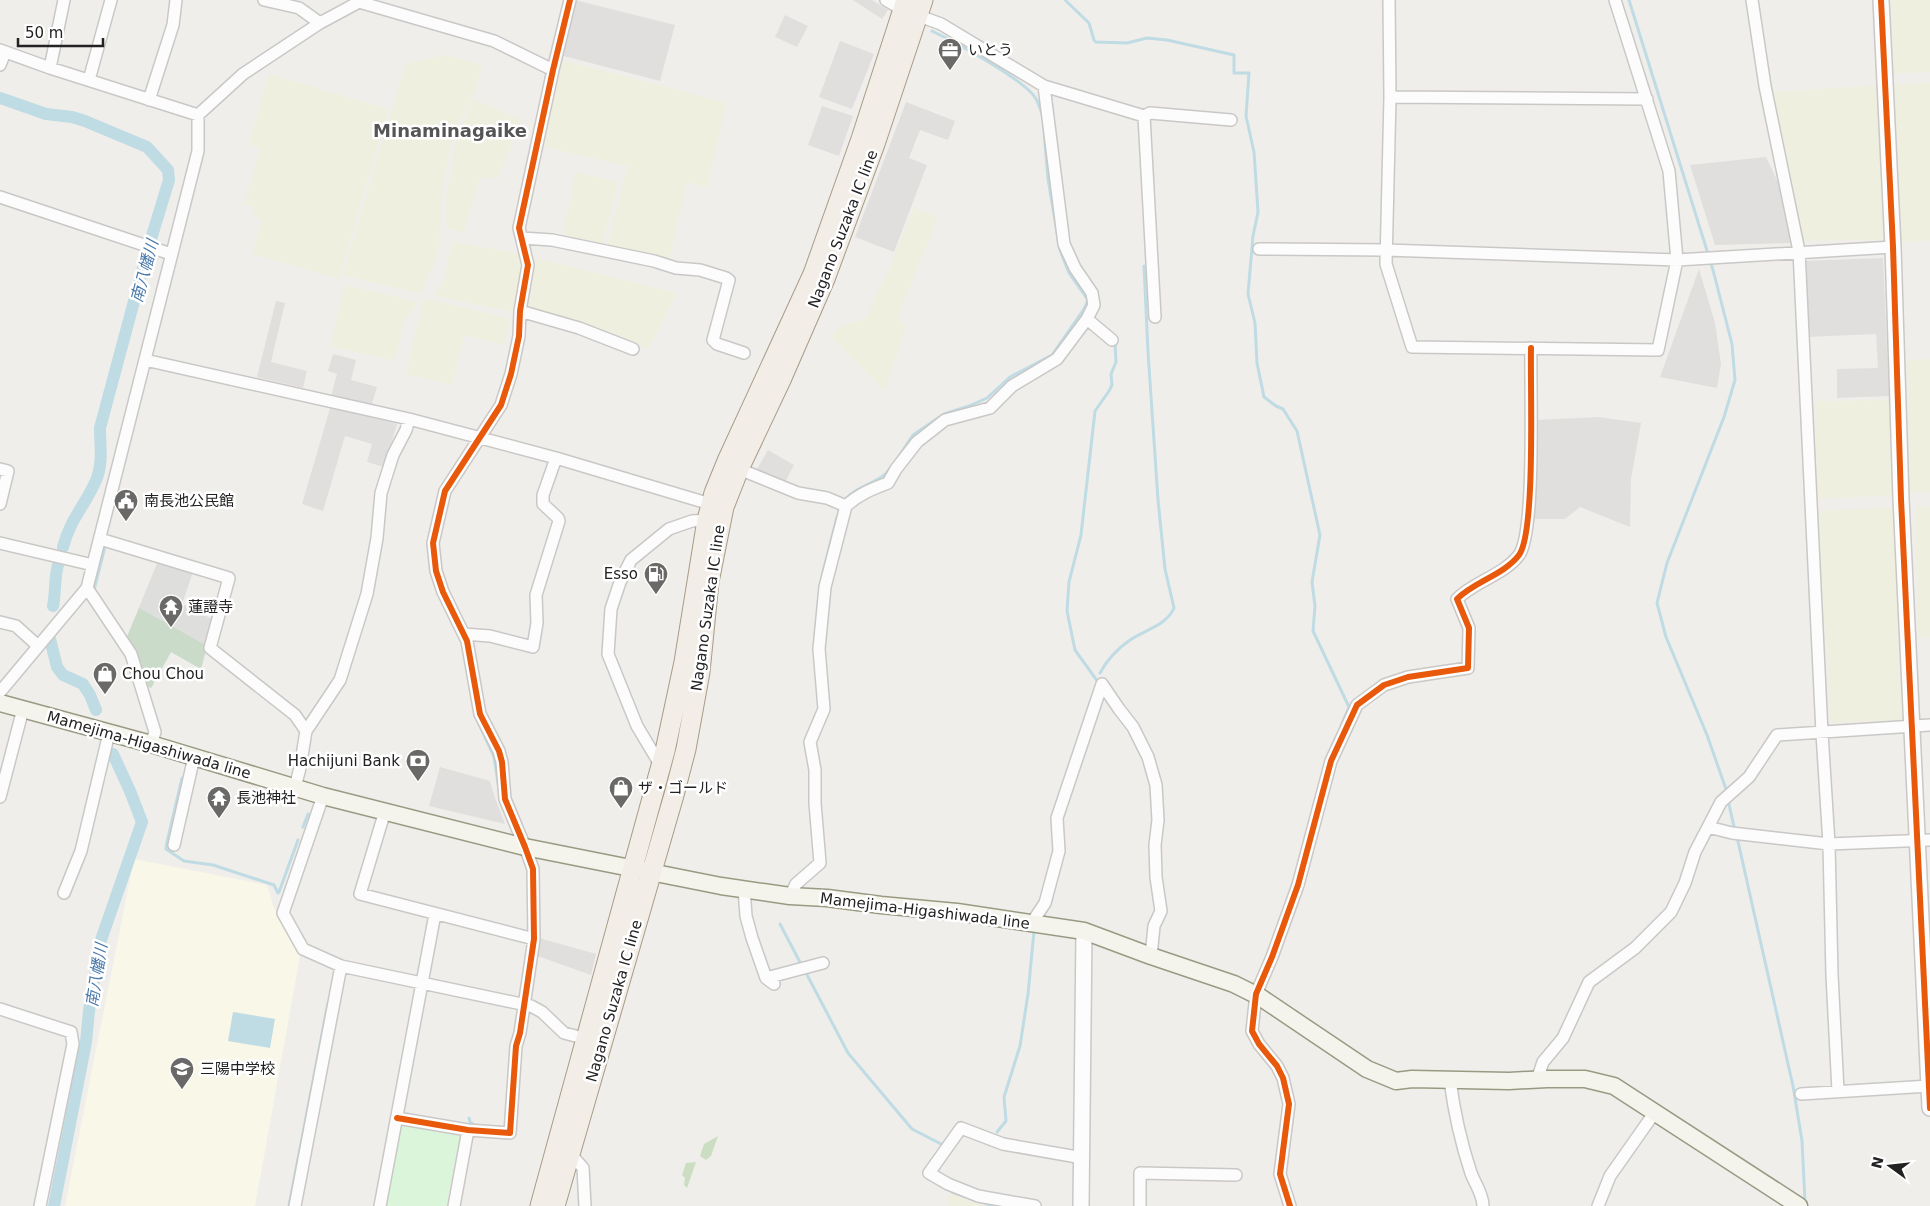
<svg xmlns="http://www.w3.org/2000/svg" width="1930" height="1206" font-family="'DejaVu Sans','Noto Sans JP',sans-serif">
  <rect width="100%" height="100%" fill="#f0eeeb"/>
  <path fill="#f8f7e8" d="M134 859 267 885 274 908 301 951 255 1206H65Z"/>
  <path fill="#dededc" d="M158 561 193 572 182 604 214 620 201 669 171 652 151 688 147 686 127 637Z"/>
  <path fill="#efefdf" d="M1888 0H1930V72L1893 74Z
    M444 55 482 64 477 89 453 133 443 187 438 254 421 294 343 275 405 64Z
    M562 60 727 103 707 187 687 182 669 260 607 246 627 166 541 146Z
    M269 74 388 109 339 279 252 254 262 219 252 216 254 207 244 204 260 148 249 144Z
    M1930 83V241L1902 242 1894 84Z
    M1878 85 1884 240 1804 241 1773 92Z
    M473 99 522 120 498 178H480L464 233 447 228 445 204 456 139Z
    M576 172 618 182 602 246 562 237Z
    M913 208 938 217 898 316 906 326 885 391 830 336 841 326 865 319 891 265Z
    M451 242 518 253 523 267 514 312 434 296 445 277Z
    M536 258 677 293 649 349 528 309Z
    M344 285 419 302 404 323 395 361 330 346Z
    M424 298 511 319 504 345 464 335 452 385 406 374Z
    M1930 359V492H1910L1906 360Z
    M1893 400 1895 495 1817 499 1815 401Z
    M1915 506H1930V638H1918Z
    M1900 507 1907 720 1831 723 1817 511Z
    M952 1194 971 1202 987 1206H947L948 1196Z"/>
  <path fill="#cbdec1" d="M718 1136 711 1156 706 1160 700 1156 704 1144Z
    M696 1162 687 1188 684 1185 685 1178 682 1175 686 1163Z"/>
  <path fill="#cadbca" d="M139 608 207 646 201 669 171 652 151 688 147 686 127 637Z"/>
  <path fill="#daf5da" d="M406 1124 457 1134 460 1137 446 1206H384L399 1128Z"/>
  <path fill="#e0dfde" d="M575 0 675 25 660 81 560 55Z
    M853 0H872L888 10 882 19Z
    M785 15 808 26 797 47 775 37Z
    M840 41 874 54 852 109 819 97Z
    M906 102 955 121 948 140 920 130 909 158 927 165 894 252 855 237Z
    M822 106 853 116 839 156 808 145Z
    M1766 157 1778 182 1793 243 1715 245 1690 165Z
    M1883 258 1889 396 1837 398V369L1878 368 1876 334 1807 337 1803 261Z
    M1699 269 1715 323 1721 364 1717 388 1660 377Z
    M276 301 285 303 271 362 307 371 303 388 257 377Z
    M333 354 356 360 351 380 377 387 371 407 331 396 337 374 328 371Z
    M331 405 397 424 384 467 367 462 372 444 345 436 323 511 302 504Z
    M1599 417 1641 423 1631 479 1630 527 1580 507 1565 519H1531L1535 420Z
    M768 450 794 465 783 486 756 471Z
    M440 767 490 781 495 798 505 824 429 806Z
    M539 938 596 954 591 975 535 955Z"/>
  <path fill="#bfdbe3" d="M233 1012 275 1019 270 1048 228 1041Z"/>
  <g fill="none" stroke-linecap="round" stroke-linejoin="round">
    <path stroke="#bfdbe3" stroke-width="3" d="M1065 0 1089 23 1094 40 1096 42 1127 43 1147 38 1167 40 1234 55V73H1249L1246 116 1254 152 1258 212 1253 236 1248 294 1255 323 1257 363 1264 397 1276 406 1283 409 1297 431 1320 535 1312 582 1315 606 1313 631 1349 707 1341 726
      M1629 0 1713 270 1732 344 1735 380 1724 417 1667 563 1657 603 1666 637 1707 735 1727 792
      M932 31C953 41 1027 81 1036 99 1039 104 1041 111 1043 117
      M895 462 913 435 944 414 969 406 987 398 1010 377 1052 355 1084 309 1088 300 1069 273 1060 250 1048 179 1044 131
      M845 500C856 485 879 484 890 469
      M822 576 837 517
      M95 592 94 590 105 547
      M1100 673C1107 660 1117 649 1130 640 1144 630 1166 626 1174 608L1165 569 1158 500 1148 352 1144 266
      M1098 682 1075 650 1067 611 1069 582 1081 535 1095 411 1109 391 1112 385 1111 374 1116 362 1115 342
      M479 724 494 757 499 789
      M182 778 167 842 166 849 184 861 213 865 274 885 278 893
      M1728 800 1735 831
      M303 827 308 814
      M1737 837 1793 1086 1802 1141 1805 1201
      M279 892 298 840
      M1043 916 1050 905 1052 899
      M780 924 802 966
      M805 971 848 1053 912 1129 943 1145
      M469 1118 470 1122 474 1125
      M997 1132 1006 1121 1004 1097 1020 1046 1028 994 1034 931
      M952 1192 993 1206
      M289 1206 328 1003"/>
    <path stroke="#bfdbe3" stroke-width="12" d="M0 98 46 114 72 117 85 121 147 147 168 170 169 180 148 249 100 428C100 444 103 462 97 478 87 503 70 519 63 547
      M53 606C56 592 54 579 58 565
      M50 639 57 667 63 675 83 684 90 695 96 710
      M54 1206 86 1042 89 1011 101 940 142 822 130 791 113 754"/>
    <defs>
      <path id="minor" d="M264 0 299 8 320 23
        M360 0 359 2 494 41 553 70
        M886 0 903 10 941 24 1044 86 1144 116
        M1389 0 1390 97 1386 264 1412 347 1658 350 1677 260 1669 171 1615 0
        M1752 0 1765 86 1799 251 1822 733 1829 844 1832 975 1838 1091
        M0 50 50 68 198 115
        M0 65 5 52
        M50 68 64 0
        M89 80 111 0
        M1390 97 1647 99
        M149 100 173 25 176 0
        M198 115 243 74 320 23 359 2
        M0 197 171 254
        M522 238 552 240 654 261 676 268 700 270 726 278 729 280 713 340 717 344 744 353
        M1259 249 1386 250 1677 260 1893 247
        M520 311 579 328 633 349
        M1155 317 1144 116 1150 113 1231 120
        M1087 319 1112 340
        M145 360 409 419 556 458 717 506
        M0 469 8 471 0 504
        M739 469 798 493 827 498 846 506 825 587 819 649 824 709 810 742 815 770V803L820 863 796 884 790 896
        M846 506C859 494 872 489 888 483L896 469 917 442 945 420 990 408 1012 386 1057 359 1087 319 1094 305 1092 293 1075 268 1064 244 1044 86
        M100 539 229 578 210 648 295 715 306 731
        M0 543 93 565
        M87 588 131 654 155 732 151 744
        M0 622 16 626 38 646
        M464 634 490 636 533 647 537 623 536 595 559 521 558 518 543 504V495L556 458
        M1102 684 1119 709 1133 727 1148 757 1156 785 1158 820 1155 845 1156 877 1161 911 1154 926 1151 956
        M0 692 87 588 198 151V115
        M661 766 637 726 608 654 611 609 620 582 631 560 669 529 692 521 707 520
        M295 787 300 768 306 731 340 680 367 594 377 538 381 493 393 455 406 430 409 419
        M323 796 283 913 303 949 341 966 531 1006 542 1012 564 1033 587 1039
        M0 797 23 709
        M385 811 360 894 534 939
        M1708 827 1732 833 1829 844 1930 840
        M174 845 194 757
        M744 889 746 916 752 938 766 978 774 984
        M64 893 81 851 109 733
        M1031 924 1045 903 1059 851 1057 818 1102 684
        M766 978 823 963
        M0 1009 71 1032 73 1044 40 1206
        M1450 1080C1454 1111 1461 1143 1471 1173 1475 1184 1483 1194 1483 1206
        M1537 1080 1543 1062 1563 1038 1589 982 1635 948 1671 912 1685 883 1695 852 1721 802 1749 777 1777 735 1930 725
        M1801 1094 1929 1086
        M397 1118 468 1130 510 1133 516 1046 520 1033 534 939 533 869 525 847 505 799 502 762 499 751 480 714 467 641 443 592 436 571 433 543 445 491 501 405 511 374 519 336 520 311 528 265 519 228 553 70 570 0
        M570 1153 583 1168 585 1206
        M295 1206 341 966
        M380 1206 435 914
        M454 1206 468 1130
        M1035 1206 978 1196 948 1184 929 1173 961 1128 1003 1144 1083 1158
        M1140 1206V1173L1236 1175
        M1290 1206 1280 1174 1289 1104 1283 1078 1277 1066 1259 1044 1252 1031 1256 994 1272 957 1298 885 1331 761 1357 705 1384 685 1408 677 1468 668 1469 628 1457 599C1473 582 1504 575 1519 555 1536 532 1530 384 1531 348
        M1598 1206 1610 1176 1655 1112"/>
      <path id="tertiary" d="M1881 0 1893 247 1901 499 1930 1108
        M1081 1206 1084 931"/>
      <path id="secondary" d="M0 703 151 744 323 796 525 847 721 886 790 896 827 898 881 905 957 912 1084 931 1151 956 1234 984 1260 997 1367 1069 1396 1081 1412 1079 1509 1081 1547 1079H1585L1614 1086 1799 1206"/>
      <path id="primary" d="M540 1206 665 751 684 662 707 520 714 493 727 461 813 274 861 139 906 0
        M555 1206 674 795 686 749 700 672 709 582 724 507 739 469 781 380 825 279 875 144 923 0"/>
    </defs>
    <use href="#minor" stroke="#c9c8c7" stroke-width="14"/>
    <use href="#tertiary" stroke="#c9c8c7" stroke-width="18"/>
    <use href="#secondary" stroke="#999a82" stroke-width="19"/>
    <use href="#primary" stroke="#a79c86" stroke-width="21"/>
    <use href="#minor" stroke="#fdfcfc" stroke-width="11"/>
    <use href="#tertiary" stroke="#fdfcfc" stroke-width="15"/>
    <use href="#secondary" stroke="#f4f4ed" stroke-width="16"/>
    <use href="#primary" stroke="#f3ede7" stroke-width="19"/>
    <defs>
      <path id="cycleway" d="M1881 0 1893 247 1901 499 1930 1108
        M397 1118 468 1130 510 1133 516 1046 520 1033 534 939 533 869 525 847 505 799 502 762 499 751 480 714 467 641 443 592 436 571 433 543 445 491 501 405 511 374 519 336 520 311 528 265 519 228 553 70 570 0
        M1290 1206 1280 1174 1289 1104 1283 1078 1277 1066 1259 1044 1252 1031 1256 994 1272 957 1298 885 1331 761 1357 705 1384 685 1408 677 1468 668 1469 628 1457 599C1473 582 1504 575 1519 555 1536 532 1530 384 1531 348"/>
    </defs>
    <use href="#cycleway" stroke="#fff" stroke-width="9"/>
    <use href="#cycleway" stroke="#e8590c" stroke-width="6"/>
  </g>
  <defs>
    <symbol id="office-pin" viewBox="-11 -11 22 30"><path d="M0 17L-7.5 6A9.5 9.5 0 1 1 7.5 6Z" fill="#6a6968" stroke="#fff"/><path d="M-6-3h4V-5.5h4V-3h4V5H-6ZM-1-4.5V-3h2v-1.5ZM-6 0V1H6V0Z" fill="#fff"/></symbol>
    <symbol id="civic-pin" viewBox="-11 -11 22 30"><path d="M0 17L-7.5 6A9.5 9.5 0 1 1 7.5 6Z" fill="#6a6968" stroke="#fff"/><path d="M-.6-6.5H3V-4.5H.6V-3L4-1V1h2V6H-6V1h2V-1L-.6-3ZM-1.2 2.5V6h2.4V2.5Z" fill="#fff"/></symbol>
    <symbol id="fuel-pin" viewBox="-11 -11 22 30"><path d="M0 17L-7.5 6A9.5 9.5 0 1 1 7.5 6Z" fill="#6a6968" stroke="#fff"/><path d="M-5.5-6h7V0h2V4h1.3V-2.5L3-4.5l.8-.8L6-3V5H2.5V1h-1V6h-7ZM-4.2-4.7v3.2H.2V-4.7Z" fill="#fff"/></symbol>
    <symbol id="temple-pin" viewBox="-11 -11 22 30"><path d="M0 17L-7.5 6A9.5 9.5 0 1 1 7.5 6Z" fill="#6a6968" stroke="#fff"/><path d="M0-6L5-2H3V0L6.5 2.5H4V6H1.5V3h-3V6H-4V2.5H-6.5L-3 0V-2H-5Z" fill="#fff"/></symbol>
    <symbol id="shop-pin" viewBox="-11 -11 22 30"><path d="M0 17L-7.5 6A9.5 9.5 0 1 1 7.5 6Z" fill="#6a6968" stroke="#fff"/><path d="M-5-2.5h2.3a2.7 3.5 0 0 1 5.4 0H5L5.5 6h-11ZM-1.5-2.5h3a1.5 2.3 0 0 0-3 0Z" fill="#fff"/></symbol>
    <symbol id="bank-pin" viewBox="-11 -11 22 30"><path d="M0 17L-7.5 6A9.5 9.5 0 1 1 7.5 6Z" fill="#6a6968" stroke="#fff"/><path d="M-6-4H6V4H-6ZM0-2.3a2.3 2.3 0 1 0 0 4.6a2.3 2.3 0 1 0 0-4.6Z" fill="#fff"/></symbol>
    <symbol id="school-pin" viewBox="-11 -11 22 30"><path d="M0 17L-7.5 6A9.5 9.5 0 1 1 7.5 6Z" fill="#6a6968" stroke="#fff"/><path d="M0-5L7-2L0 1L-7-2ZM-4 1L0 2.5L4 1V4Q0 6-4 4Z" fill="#fff"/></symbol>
  </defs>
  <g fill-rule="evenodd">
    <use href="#office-pin" x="936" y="36" width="28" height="38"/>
    <use href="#civic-pin" x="112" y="487" width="28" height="38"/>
    <use href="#fuel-pin" x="642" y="560" width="28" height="38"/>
    <use href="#temple-pin" x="157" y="593" width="28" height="38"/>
    <use href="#shop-pin" x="91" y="660" width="28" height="38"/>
    <use href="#bank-pin" x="404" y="747" width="28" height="38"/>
    <use href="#shop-pin" x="607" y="774" width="28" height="38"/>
    <use href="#temple-pin" x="205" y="784" width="28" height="38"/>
    <use href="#school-pin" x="168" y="1055" width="28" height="38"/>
  </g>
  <g text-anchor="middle" stroke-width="5" stroke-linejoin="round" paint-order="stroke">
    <g font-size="15" fill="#222" stroke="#fff" text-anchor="start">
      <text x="968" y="55">いとう</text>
      <text x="144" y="506">南長池公民館</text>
      <text x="638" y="579" text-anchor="end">Esso</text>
      <text x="188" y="612">蓮證寺</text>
      <text x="122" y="679">Chou Chou</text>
      <text x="400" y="766" text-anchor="end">Hachijuni Bank</text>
      <text x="638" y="793">ザ・ゴールド</text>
      <text x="236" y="803">長池神社</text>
      <text x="200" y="1074">三陽中学校</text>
    </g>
    <g font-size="15" fill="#222" stroke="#fff">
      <text transform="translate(843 229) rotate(-69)" y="5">Nagano Suzaka IC line</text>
      <text transform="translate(708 608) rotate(-82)" y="5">Nagano Suzaka IC line</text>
      <text transform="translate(149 745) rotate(16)" y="5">Mamejima-Higashiwada line</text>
      <text transform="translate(925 911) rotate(7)" y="5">Mamejima-Higashiwada line</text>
      <text transform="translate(614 1001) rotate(-74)" y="5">Nagano Suzaka IC line</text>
    </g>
    <g font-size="16" font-style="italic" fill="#4a7aab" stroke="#fff">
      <text transform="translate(144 271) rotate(-75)" y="6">南八幡川</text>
      <text transform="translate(96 975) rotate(-81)" y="6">南八幡川</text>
    </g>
    <g font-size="18" font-weight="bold" fill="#555" stroke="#fff">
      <text x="450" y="137">Minaminagaike</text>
    </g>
  </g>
  <g transform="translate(1890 1166) rotate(285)" stroke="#ffffff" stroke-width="4" paint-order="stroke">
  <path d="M0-4L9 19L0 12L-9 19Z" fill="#222222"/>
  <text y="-8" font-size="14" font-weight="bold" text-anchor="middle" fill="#222222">N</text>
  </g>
  <path d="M18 38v8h85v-8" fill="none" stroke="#222222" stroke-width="2.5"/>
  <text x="25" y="38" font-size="15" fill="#222222" stroke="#ffffff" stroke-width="4" paint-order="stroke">50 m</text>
</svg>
